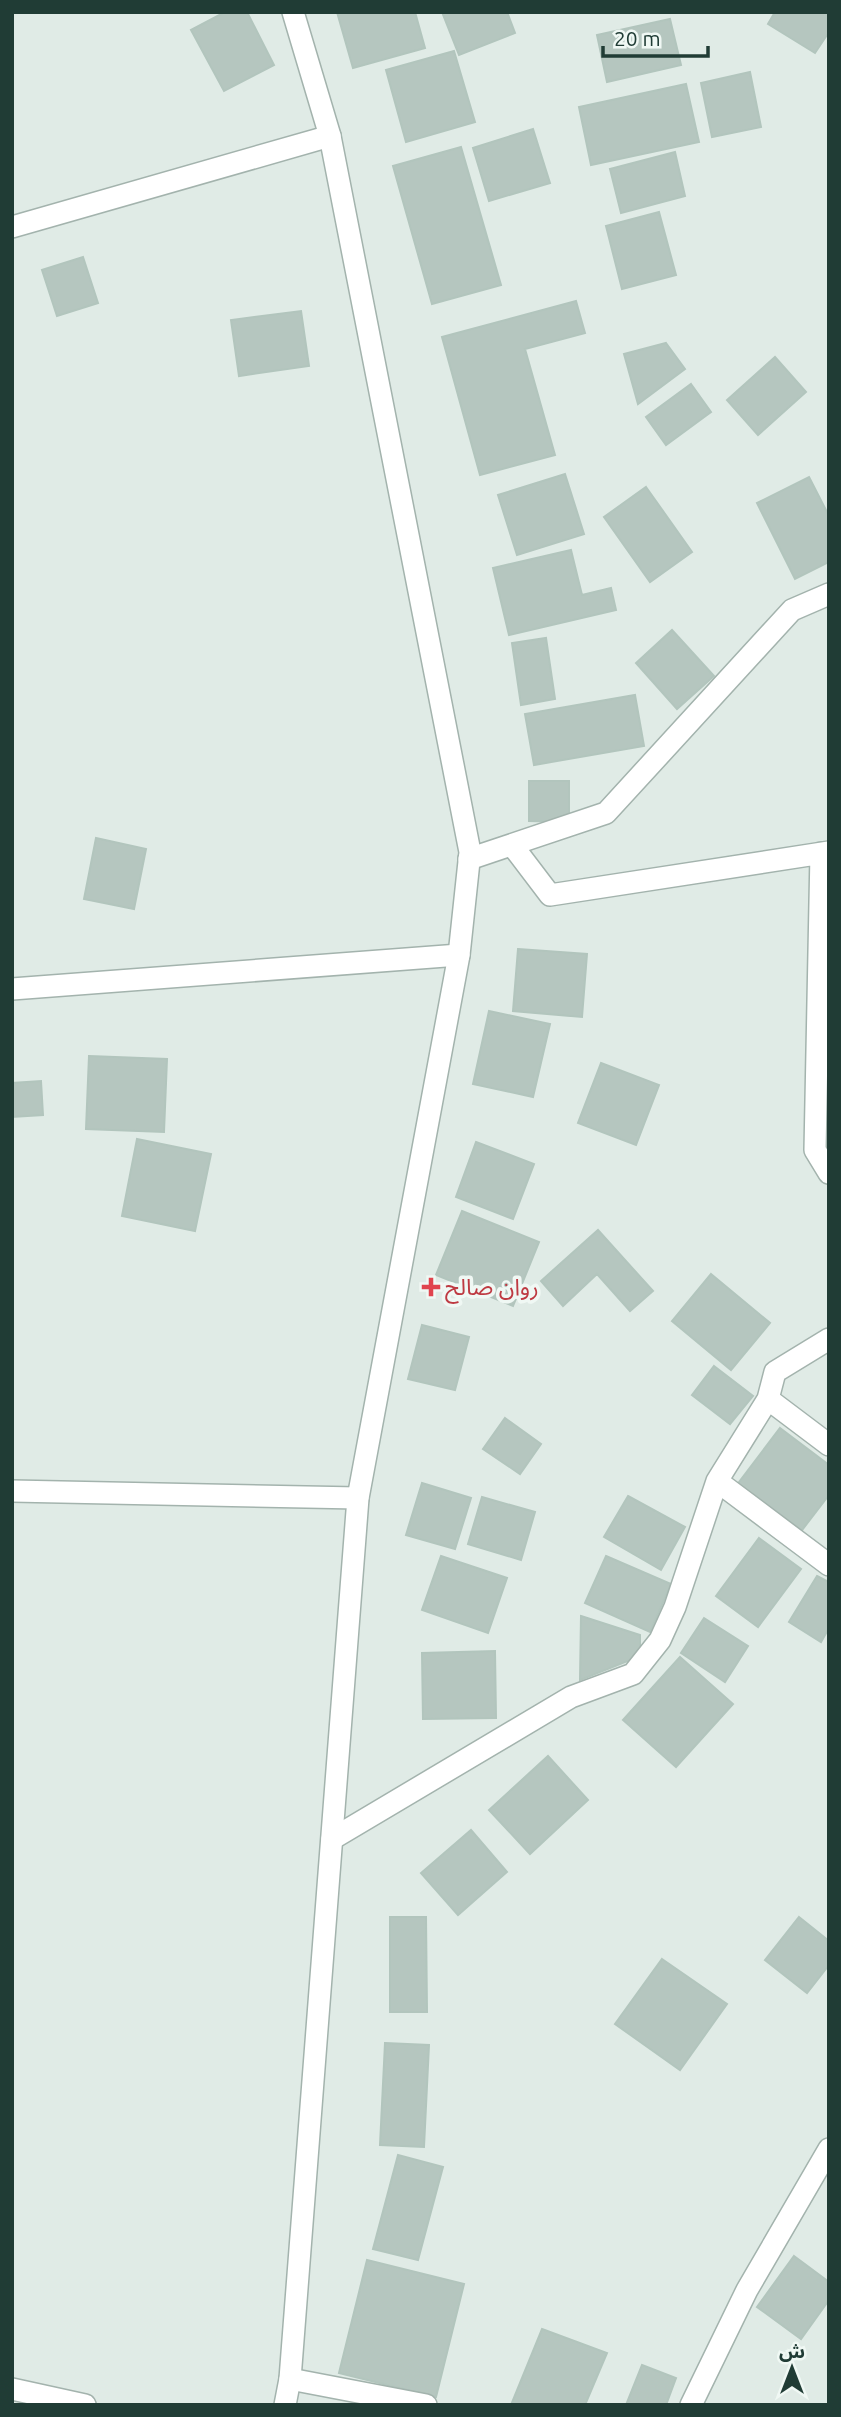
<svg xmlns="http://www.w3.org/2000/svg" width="841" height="2417" font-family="Ubuntu,'Noto Sans Arabic',sans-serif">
  <rect width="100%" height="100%" fill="#e0ebe6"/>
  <path fill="#b5c6bf" stroke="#b2c5bd" stroke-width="2" d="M225 12H247L274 65 224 91 191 30Z
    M337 12H415L425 48 353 68Z
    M442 12H507L515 33 459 55Z
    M775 12H829V32L815 53 768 24Z
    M670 19 681 65 607 82 597 35Z
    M454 51 475 122 406 142 386 70Z
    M750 72 761 127 712 137 701 83Z
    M686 84 699 142 591 165 579 107Z
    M533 129 550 183 489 201 473 148Z
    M461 147 501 285 432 304 393 166Z
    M675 152 685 196 621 213 610 169Z
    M659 212 676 275 622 289 606 226Z
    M83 257 98 303 57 316 42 270Z
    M576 301 585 333 525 349 555 455 480 475 442 337Z
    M301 311 309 366 239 376 231 320Z
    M666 343 685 369 638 404 624 354Z
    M775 357 806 392 758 435 727 400Z
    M691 384 711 412 666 445 646 417Z
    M565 474 584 534 517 555 498 495Z
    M809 477 829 516V562L795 579 757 503Z
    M646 487 692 552 650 582 604 517Z
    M571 550 582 595 611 588 616 610 509 635 493 568Z
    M672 630 714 676 677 709 636 663Z
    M546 638 555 699 521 705 512 643Z
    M635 695 644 746 534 765 525 714Z
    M529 781H569V822L529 821Z
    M96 838 146 849 134 909 84 899Z
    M518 949 587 954 582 1017 513 1011Z
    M489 1011 550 1024 533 1097 473 1084Z
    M89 1056 167 1059 164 1132 86 1129Z
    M601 1063 659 1085 636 1145 578 1123Z
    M41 1081 43 1115 12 1117V1083Z
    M137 1139 211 1154 195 1231 122 1216Z
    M476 1142 534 1164 513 1219 456 1197Z
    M462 1211 539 1242 513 1306 436 1275Z
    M598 1230 653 1291 630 1311 597 1274 563 1306 541 1281Z
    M711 1274 770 1323 731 1370 672 1321Z
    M422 1325 469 1337 455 1390 408 1379Z
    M714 1366 753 1396 730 1424 692 1395Z
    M505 1418 541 1444 520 1474 483 1449Z
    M780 1428 829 1465V1495L799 1534 736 1486Z
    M422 1483 471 1498 455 1549 406 1535Z
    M628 1496 685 1527 661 1570 604 1537Z
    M482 1497 535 1512 521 1560 468 1544Z
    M759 1538 801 1569 758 1627 716 1596Z
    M441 1556 507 1578 488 1633 422 1610Z
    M606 1556 671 1584 650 1632 585 1603Z
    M817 1576 829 1582V1628L821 1642 789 1622Z
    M581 1616 640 1635V1656L580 1680Z
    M704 1618 748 1646 725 1682 681 1653Z
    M495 1651 496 1718 423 1719 422 1653Z
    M680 1657 733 1704 676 1767 623 1720Z
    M548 1756 588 1800 530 1854 489 1810Z
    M471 1830 507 1872 458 1915 421 1873Z
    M390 1917H426L427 2012H390Z
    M799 1917 829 1941V1965L807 1993 765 1960Z
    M662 1959 727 2004 680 2070 615 2024Z
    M385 2043 429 2045 424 2147 380 2145Z
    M398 2155 443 2167 418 2260 373 2249Z
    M794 2256 829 2282V2300L801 2339 757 2307Z
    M367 2260 464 2284 436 2397 339 2373Z
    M542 2329 607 2353 585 2405H511Z
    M642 2365 676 2378 666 2405H626Z"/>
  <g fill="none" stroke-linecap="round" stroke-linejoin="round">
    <defs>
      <path id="minor" d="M12 227 330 136
        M512 845 550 895 829 852
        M821 853 815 1150 829 1173
        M469 859 606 813 792 610 829 594
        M12 989 459 955
        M768 1399 829 1445
        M717 1481 829 1565
        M12 1491 358 1498
        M332 1839 571 1697 633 1674 660 1640 675 1607 717 1481 768 1399 775 1372 829 1339
        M290 2379 426 2405
        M12 2389 85 2405
        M691 2405 747 2290 829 2149"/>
      <path id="tertiary" d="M285 2405 290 2379 358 1498 459 955 470 852 330 136 293 12"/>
    </defs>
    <use href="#minor" stroke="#a3b3ad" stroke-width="24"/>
    <use href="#tertiary" stroke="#a3b3ad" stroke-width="24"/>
    <use href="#minor" stroke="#fff" stroke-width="21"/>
    <use href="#tertiary" stroke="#fff" stroke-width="21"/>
  </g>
  <path fill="#e0444e" stroke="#f0f8f4" stroke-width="2.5" d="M427.5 1276.5h7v7h7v7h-7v7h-7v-7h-7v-7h7z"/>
  <g text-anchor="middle" stroke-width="7" stroke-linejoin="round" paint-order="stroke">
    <g font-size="23" fill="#be3a42" stroke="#f0f8f4" text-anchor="start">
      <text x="445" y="1295">روان صالح</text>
    </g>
  </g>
  <rect width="841" height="2417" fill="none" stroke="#203c35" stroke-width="28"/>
  <g transform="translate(792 2368)" stroke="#f0f8f4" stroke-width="5" paint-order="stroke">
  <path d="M0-5L12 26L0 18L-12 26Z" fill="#203c35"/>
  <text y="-10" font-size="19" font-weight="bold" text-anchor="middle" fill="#203c35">ش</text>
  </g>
  <path d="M603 46v10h105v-10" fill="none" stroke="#203c35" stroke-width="3.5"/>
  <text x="614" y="46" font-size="21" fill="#203c35" stroke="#f0f8f4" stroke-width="5" paint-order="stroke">20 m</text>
</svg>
